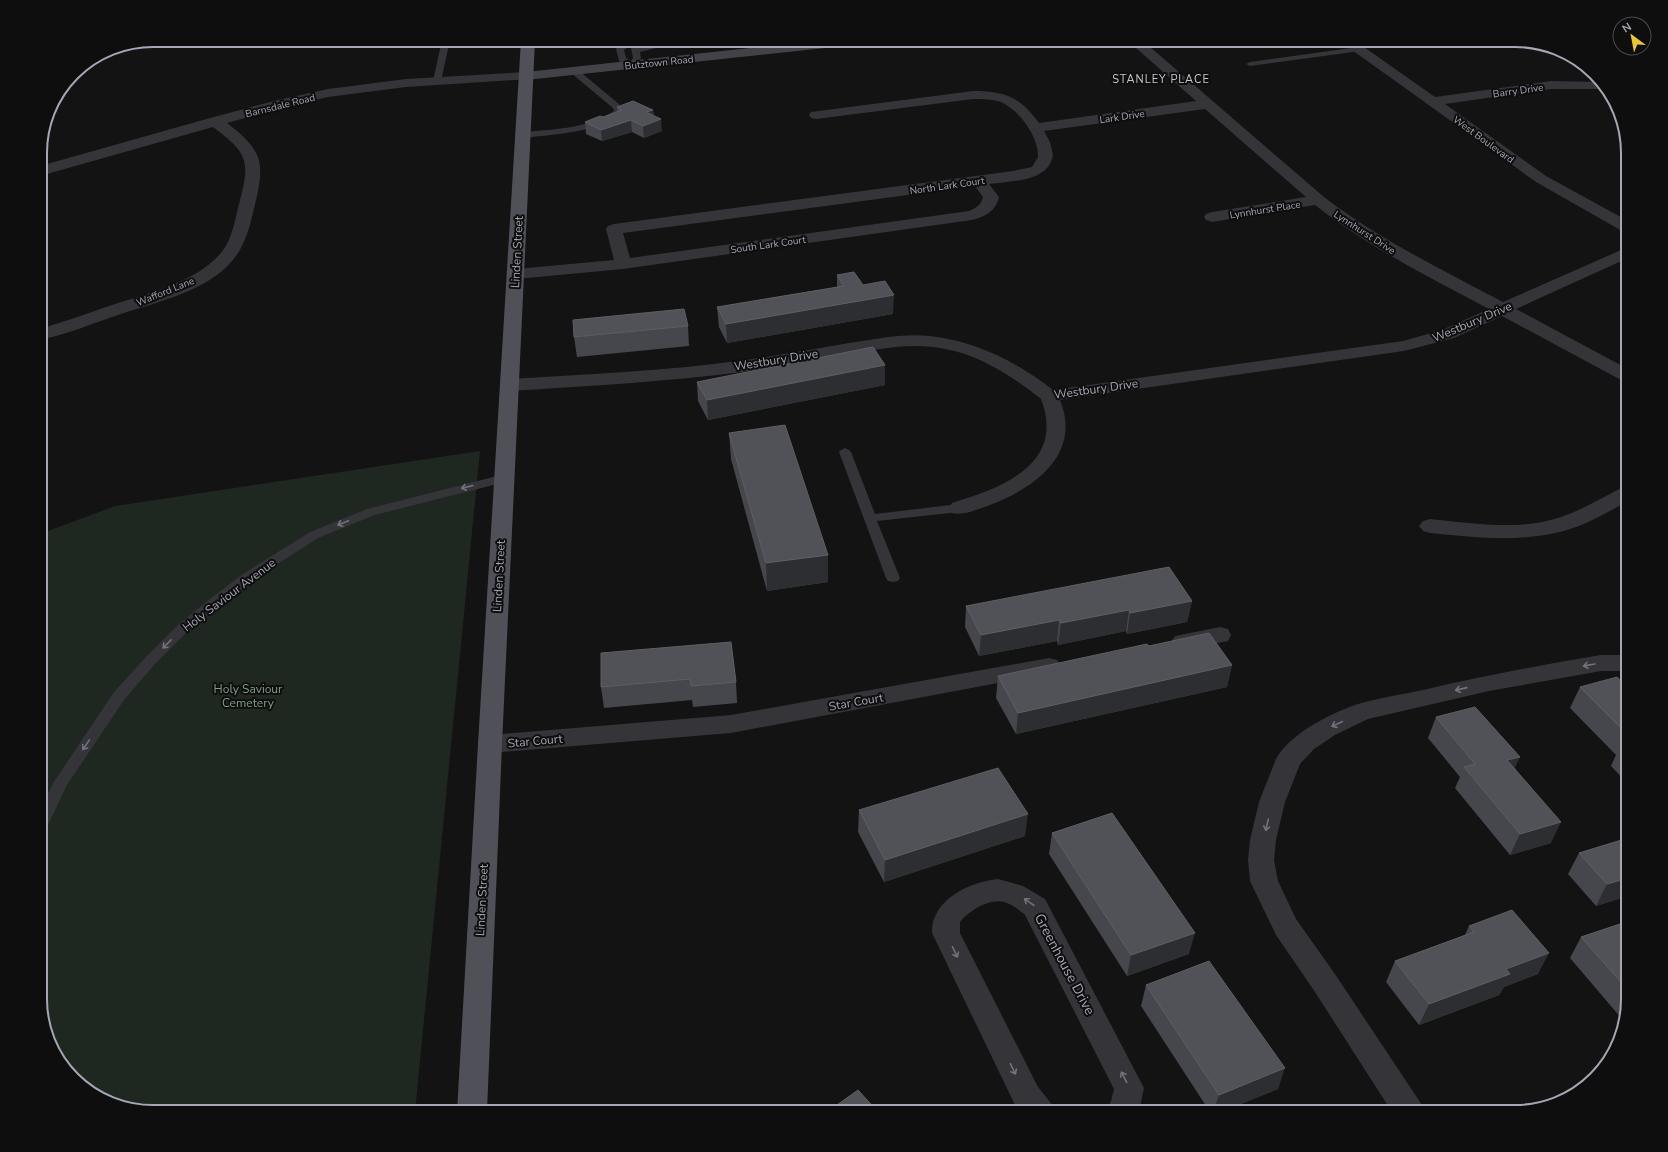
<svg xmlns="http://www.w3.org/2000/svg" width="1668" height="1152" font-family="'Nunito Sans',sans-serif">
  <rect width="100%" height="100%" fill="#131314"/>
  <path fill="#1f2721" d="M480 451 415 1112H153L90 1093 55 1055 40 1006V534L115 506Z"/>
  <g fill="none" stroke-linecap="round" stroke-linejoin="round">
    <path fill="#343439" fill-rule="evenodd" d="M442 40H450L441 81 437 83 433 81Z
      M658 40H667L656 48 640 52 641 58 636 67H630L619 61 616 49 618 47 575 48 571 46 575 44 626 42 638 44 639 48 650 44ZM628 47 631 48 633 58 631 61 626 58 624 50Z
      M1358 47H1361V51L1250 66 1246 64 1250 62Z
      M571 69H577L620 105 623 112 622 114C597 130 570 133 542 136 535 136 527 139 520 137L519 135 520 133 523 132C555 129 587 129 614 111L613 108 571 73Z
      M845 448 849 450 851 452 875 514 959 504 963 505 965 508 963 511 959 512 877 521 900 578 898 581 893 582 888 581 886 578 839 452 841 450Z
      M505 474 509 475 511 478 509 481 375 515 318 538 253 580 190 629 156 663 124 700 67 785 45 831 40 833V810L53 783 114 692 146 657 180 623 210 599 243 574 310 532 367 509Z"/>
    <path fill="#343439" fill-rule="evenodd" d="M1127 40H1142L1324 197C1379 239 1442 270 1503 302L1628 247V258L1516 309 1628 369V382L1621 380 1502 316 1454 338 1404 351 1060 400C1082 454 1035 488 990 505 978 509 964 516 952 513L949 508 952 503C1002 488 1066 464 1041 399 1013 377 980 355 945 349 912 342 879 349 846 355 811 360 777 367 742 372 665 382 587 386 510 391L503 389 501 385 503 381 510 379C588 374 667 371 745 360 780 355 815 349 849 343 876 339 903 333 930 336 976 341 1017 362 1053 390L1403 341 1442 330 1489 309C1429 277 1368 247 1315 205L1212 222 1206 220 1204 217 1206 214 1212 212 1306 197 1205 109 1044 131 1050 142 1053 155C1049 182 1011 181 989 184L999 197C996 211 985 217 972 220L623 269 516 279 510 278 508 274 510 270 516 269 614 260 606 229 608 226 614 224 1013 171 1032 167 1038 157C1039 137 1019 110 1001 102 992 99 982 99 973 99L816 119 811 118 809 115 811 112 973 91C1005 91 1020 97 1039 123L1196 101ZM975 186 983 197C981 205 976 208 969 211L630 258 623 233Z
      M1338 40H1354L1435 97 1551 81 1599 82 1606 89H1551L1445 104 1546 176 1628 221V233L1622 231 1536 182Z
      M526 72 531 73 533 76 531 79 406 87 328 97 281 108 227 123C259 148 266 159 256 200 251 221 247 244 232 261 207 291 157 302 121 314 94 323 68 334 40 340V329C63 322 86 314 109 306 145 294 195 283 220 254 233 240 235 218 240 200 251 159 246 152 213 127L40 176V166L210 118 278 100 328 89 406 79Z
      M1628 486V501C1612 510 1596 519 1579 526 1531 544 1480 538 1430 533L1423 531 1419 526 1423 521 1430 519C1471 523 1517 531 1558 518 1580 511 1600 499 1621 488Z
      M1220 627 1228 629 1231 635 1228 641 1183 650 1175 648 1171 642 1175 636Z
      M1601 655H1628V671H1601L1489 691 1368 719 1335 735 1314 749 1300 764 1285 802 1276 840 1274 860 1278 881 1296 919 1335 974 1420 1102 1424 1112H1392L1315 992 1276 935 1250 881 1248 860 1250 840 1259 802 1276 759C1290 734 1329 714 1355 705 1377 698 1400 695 1423 690 1482 676 1541 665 1601 655Z
      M1049 658 1057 660 1061 666 1057 672 731 733 490 753 481 750 478 744 481 738 490 735 731 715Z
      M998 879 1023 886 1045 899 1144 1088 1139 1112H1106L1111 1101 1114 1089 1025 915C1019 910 1012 904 1004 902 989 898 969 911 960 922V933L1038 1087 1050 1102 1054 1112H1020L1016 1107 932 933C931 900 969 882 998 879Z"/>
    <path fill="#424349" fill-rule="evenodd" d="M826 40H870L868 43 863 44 526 80 521 79 519 76 521 73 526 72Z"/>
    <path fill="#505158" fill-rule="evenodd" d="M521 40H535L502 744 487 1112H457L478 744Z"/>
  </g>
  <path fill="#46474c" d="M617 107 653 110 654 116 662 131 644 138 632 132 602 141 586 134 585 122 603 117 617 112Z
    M837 275 863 285 893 314 727 343 719 327 717 307 837 287Z
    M688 326 689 346 577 357 574 337Z
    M697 382 885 385 708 420 698 401Z
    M729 433 828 555V582L767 591 731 459Z
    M1192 601 1187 622 1127 634 1126 631 1058 645 1057 641 979 656 965 627 966 606Z
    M1149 646 1232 665 1227 687 1016 734 996 698 998 676Z
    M601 653 736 682 737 703 693 707 692 700 604 708 601 687Z
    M1580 687H1628V784L1611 766 1616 755 1570 708Z
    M1436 717 1515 768 1551 843 1510 855 1455 788 1460 777 1428 738Z
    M859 810 1025 836 884 882 858 832Z
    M1052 833 1189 954 1127 976 1049 854Z
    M1628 838V896L1596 906 1568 874 1579 853Z
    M1469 926 1538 974 1504 987 1499 995 1419 1025 1386 982 1395 961 1465 935Z
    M1628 933V999L1622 1019 1570 958 1581 937Z
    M1146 985 1278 1089 1221 1112H1210L1141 1006Z"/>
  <path fill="#2d2e31" d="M653 110 654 121 646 112Z
    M661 119 662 131 644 138 643 126Z
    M631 120 632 132 602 141 601 130Z
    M894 295 893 314 727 343 726 324Z
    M885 365V385L708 420 707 400Z
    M828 555V582L767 591 766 563Z
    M1192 601 1187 622 1127 634 1130 613Z
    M1129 610 1126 631 1058 645 1061 623Z
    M1059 620 1057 641 979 656 981 635Z
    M1232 665 1227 687 1016 734 1018 713Z
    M1520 757 1510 778 1507 760Z
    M1028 814 1025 836 884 882 885 860Z
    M1561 822 1551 843 1510 855 1520 834Z
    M1628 878V896L1596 906 1607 884Z
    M1195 933 1189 954 1127 976 1131 955Z
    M1549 953 1538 974 1504 987 1499 995 1419 1025 1429 1004 1506 969Z
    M1285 1068 1278 1089 1221 1112H1213L1219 1095Z"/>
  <path fill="#505257" stroke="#5e5f66" d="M633 101 653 110 646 112 661 119 643 126 631 120 601 130 585 122 600 116 603 117 622 110 617 107Z
    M854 272 863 285 885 281 894 295 726 324 717 307 844 286 837 275Z
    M684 309 688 326 574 337 573 320Z
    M873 347 885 365 707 400 697 382Z
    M785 425 828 555 766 563 729 433Z
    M1169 567 1192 601 1130 613 1129 610 1061 623 1059 620 981 635 966 606Z
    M1209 633 1232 665 1018 713 998 676 1147 644 1149 646Z
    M731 642 736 682 691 686 690 679 601 687V653Z
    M1617 677 1628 687V735L1580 687Z
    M1475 707 1520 757 1507 760 1561 822 1520 834 1464 767 1475 764 1436 717Z
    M1628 743V752L1621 745Z
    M998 768 1028 814 885 860 859 810Z
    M1112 813 1195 933 1131 955 1052 833Z
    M1628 838V878L1607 884 1579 853Z
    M1512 910 1549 953 1506 969 1510 974 1429 1004 1395 961 1474 932 1469 926Z
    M1620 924 1628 933V990L1581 937Z
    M1209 961 1285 1068 1219 1095 1146 985Z
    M858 1090 878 1112H827Z"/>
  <defs><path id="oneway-shaft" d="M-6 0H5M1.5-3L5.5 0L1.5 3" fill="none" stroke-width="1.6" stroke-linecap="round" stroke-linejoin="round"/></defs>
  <g stroke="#72737d">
    <use href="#oneway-shaft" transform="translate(467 487) rotate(166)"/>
    <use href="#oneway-shaft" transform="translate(343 523) rotate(158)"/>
    <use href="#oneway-shaft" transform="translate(167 644) rotate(135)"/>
    <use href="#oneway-shaft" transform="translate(1589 665) rotate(170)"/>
    <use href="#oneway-shaft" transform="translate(1461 689) rotate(167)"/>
    <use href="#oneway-shaft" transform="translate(1337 724) rotate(155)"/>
    <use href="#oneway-shaft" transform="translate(86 745) rotate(124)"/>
    <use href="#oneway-shaft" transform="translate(1267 825) rotate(103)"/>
    <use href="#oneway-shaft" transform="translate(1029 902) rotate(-145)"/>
    <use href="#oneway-shaft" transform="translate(955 952) rotate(64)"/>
    <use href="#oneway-shaft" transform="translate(1013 1069) rotate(64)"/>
    <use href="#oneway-shaft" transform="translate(1124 1077) rotate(-117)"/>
  </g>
  <g text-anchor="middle" stroke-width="4" stroke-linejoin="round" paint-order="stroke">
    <g font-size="10" fill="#a5a7b4" stroke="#0e0e0f">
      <text transform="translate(659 62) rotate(-6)" y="4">Butztown Road</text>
      <text transform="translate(1518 90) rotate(-8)" y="4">Barry Drive</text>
      <text transform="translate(280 105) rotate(-14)" y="4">Barnsdale Road</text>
      <text transform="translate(1122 116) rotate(-8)" y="4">Lark Drive</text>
      <text transform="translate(1484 139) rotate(36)" y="4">West Boulevard</text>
      <text transform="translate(947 185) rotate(-8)" y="4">North Lark Court</text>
      <text transform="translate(1265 209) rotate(-9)" y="4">Lynnhurst Place</text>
      <text transform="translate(1365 232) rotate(33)" y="4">Lynnhurst Drive</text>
      <text transform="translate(768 244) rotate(-8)" y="4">South Lark Court</text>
      <text transform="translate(165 291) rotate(-22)" y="4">Wafford Lane</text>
    </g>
    <g font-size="11" letter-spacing="1" fill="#c6c7d0" stroke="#0e0e0f">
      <text x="1161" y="83">STANLEY PLACE</text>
    </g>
    <g font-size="12" fill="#a5a7b4" stroke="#0e0e0f">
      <text transform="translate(517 252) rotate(-87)" y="4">Linden Street</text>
      <text transform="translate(1472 322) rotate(-23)" y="4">Westbury Drive</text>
      <text transform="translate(776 360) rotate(-9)" y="4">Westbury Drive</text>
      <text transform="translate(1096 389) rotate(-8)" y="4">Westbury Drive</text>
      <text transform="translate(499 576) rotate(-87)" y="4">Linden Street</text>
      <text transform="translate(229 595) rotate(-37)" y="4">Holy Saviour Avenue</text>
      <text transform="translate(856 702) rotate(-10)" y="4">Star Court</text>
      <text transform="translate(535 741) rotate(-5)" y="4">Star Court</text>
      <text transform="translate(482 900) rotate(-87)" y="4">Linden Street</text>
    </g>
    <g font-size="12" fill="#7c9e83" stroke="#0e0e0f">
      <text x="248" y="693">Holy Saviour<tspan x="248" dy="14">Cemetery</tspan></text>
    </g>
    <g font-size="14" fill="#a5a7b4" stroke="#0e0e0f">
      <text transform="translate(1065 964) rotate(62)" y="5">Greenhouse Drive</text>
    </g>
  </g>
  <path d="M0 0H1668V1152H0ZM153 47H1515A106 106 0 0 1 1621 153V999A106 106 0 0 1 1515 1105H153A106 106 0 0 1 47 999V153A106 106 0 0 1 153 47Z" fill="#0e0e0f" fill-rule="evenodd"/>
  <path fill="none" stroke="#a5a7b4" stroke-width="2" d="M153 47H1515A106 106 0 0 1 1621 153V999A106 106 0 0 1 1515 1105H153A106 106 0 0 1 47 999V153A106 106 0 0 1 153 47Z"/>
  <g transform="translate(1632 36) rotate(328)"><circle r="19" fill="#0e0e0f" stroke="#4a4b51"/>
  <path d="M0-3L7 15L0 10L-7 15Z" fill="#e9c636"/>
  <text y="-6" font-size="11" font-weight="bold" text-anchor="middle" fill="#a5a7b4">N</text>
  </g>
</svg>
